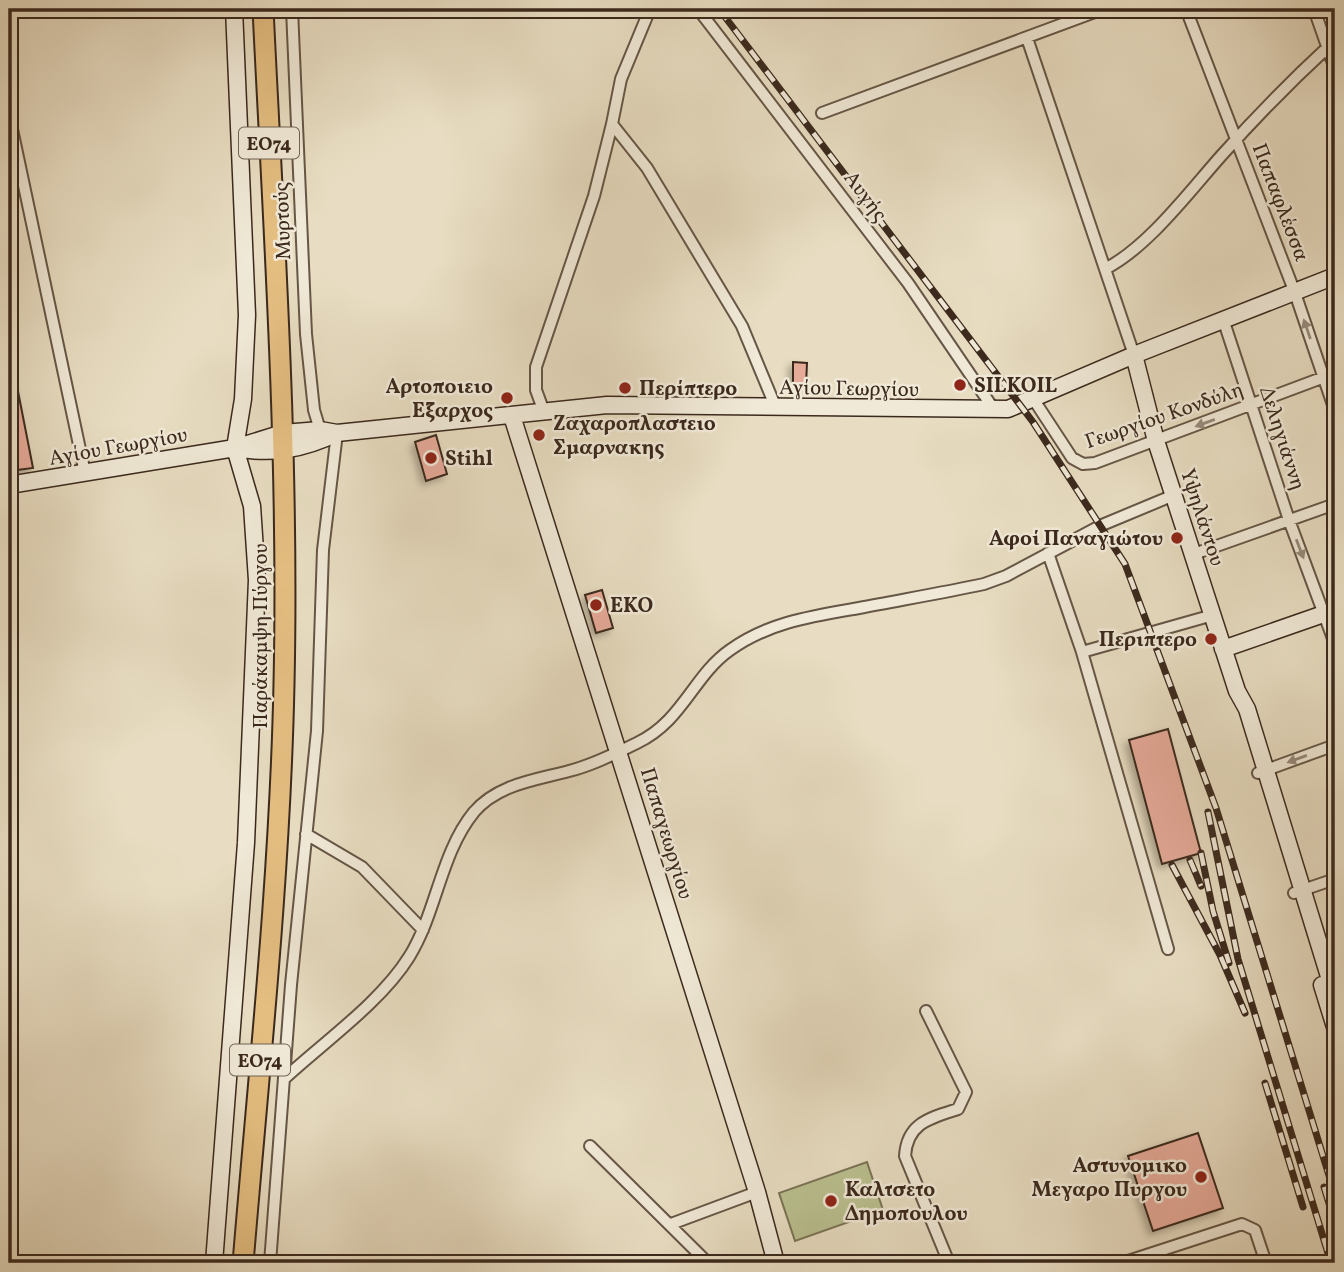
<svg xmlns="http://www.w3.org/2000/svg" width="1344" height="1272" font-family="Vollkorn,serif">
  <defs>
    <filter id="shadow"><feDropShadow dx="-4" dy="4" stdDeviation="3.5" flood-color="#0004"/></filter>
  </defs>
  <rect width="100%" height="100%" fill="#e8ddc2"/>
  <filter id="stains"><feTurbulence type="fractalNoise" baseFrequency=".00286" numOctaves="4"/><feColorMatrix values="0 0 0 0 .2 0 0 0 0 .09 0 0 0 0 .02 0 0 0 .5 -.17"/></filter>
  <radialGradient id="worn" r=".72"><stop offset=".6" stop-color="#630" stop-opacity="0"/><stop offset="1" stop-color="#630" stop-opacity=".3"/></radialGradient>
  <path fill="#bac090" stroke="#7a7456" stroke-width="2" d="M867 1162 883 1210 795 1241 779 1193Z"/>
  <path fill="#e6aa99" stroke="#3b291d" stroke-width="2" filter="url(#shadow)" d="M793 362 807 363 806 385H793Z
    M14 371 33 468 9 471V372Z
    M436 435 447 474 426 481 415 442Z
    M602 590 613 628 596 633 585 595Z
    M1168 729 1201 853 1162 864 1129 740Z
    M1198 1133 1223 1208 1153 1231 1128 1156Z"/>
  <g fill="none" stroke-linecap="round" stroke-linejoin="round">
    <defs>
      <path id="street" d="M292 9 306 334 314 410 320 430
        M698 9 908 283 995 411
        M1186 9 1295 293 1335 411
        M1314 9 1335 69
        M1027 38 1134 355
        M822 113 1103 9
        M9 115 85 473
        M612 124 621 79 650 9
        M1105 269C1148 247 1189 192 1221 156 1255 118 1290 82 1328 47L1335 44
        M1224 322 1289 520 1335 644
        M1034 400 1072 458 1083 464 1095 463 1335 373
        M544 412 536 390V367L594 196 612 124 647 168 742 326 776 408
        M1048 553 1082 652 1213 615
        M1194 554 1335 504
        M1082 652 1168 949
        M1258 773 1335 745
        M306 834 362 867 423 930
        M1294 893 1335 879
        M926 1011 966 1092 958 1109C930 1118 907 1123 905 1156L949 1263
        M285 1078C324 1042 381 1002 409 957 437 912 440 854 474 812 498 784 536 780 569 771 593 765 616 753 637 743 683 721 693 676 730 650 769 622 813 616 859 608 900 600 942 593 984 584L1006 576 1102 525 1174 495
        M590 1146 708 1263
        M671 1224 757 1192
        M270 1263 291 985 317 731 323 550 337 433
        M1122 1263 1242 1224 1255 1230 1266 1263"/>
      <path id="secondary" d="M1134 355 1156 441 1237 691 1247 709 1335 996
        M512 416 757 1192 776 1263
        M235 448C272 455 304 449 337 433
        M9 485 235 448 283 433 320 430 337 433 607 405 1008 409 1134 355 1335 276
        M1223 649 1335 610
        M1322 985 1335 1027
        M214 1263 246 843 257 580 252 506 235 448 243 399 247 315 234 9"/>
      <path id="highway" d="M243 1263C259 1070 280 877 284 684 289 459 274 234 263 9"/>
    </defs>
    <use href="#street" stroke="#665646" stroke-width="14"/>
    <use href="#secondary" stroke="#3b291d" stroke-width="19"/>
    <use href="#highway" stroke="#3b291d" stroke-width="23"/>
    <use href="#street" stroke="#f0e9d7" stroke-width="10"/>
    <use href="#secondary" stroke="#f0e9d7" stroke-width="16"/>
    <use href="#highway" stroke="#e4be81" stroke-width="19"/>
    <defs>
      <path id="rail" d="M719 9 1033 422 1125 564 1216 808 1335 1195
        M1208 812 1238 959 1331 1263
        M1201 853 1213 911 1229 963
        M1190 860 1201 886
        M1172 865 1220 955 1245 1013
        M1265 1083 1303 1207
        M1324 1187 1335 1223"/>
    </defs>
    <use href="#rail" stroke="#3b291d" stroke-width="7"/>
    <use href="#rail" stroke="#f0e9d7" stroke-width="4.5" stroke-dasharray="13" stroke-linecap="butt"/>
  </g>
  <defs><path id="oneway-solid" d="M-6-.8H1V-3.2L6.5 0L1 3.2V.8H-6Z" transform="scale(1.75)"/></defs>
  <g fill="#96897a">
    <use href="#oneway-solid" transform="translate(1307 329) rotate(-109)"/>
    <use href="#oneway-solid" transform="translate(1205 423) rotate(160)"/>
    <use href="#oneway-solid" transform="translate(1300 549) rotate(69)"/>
    <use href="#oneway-solid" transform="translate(1297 759) rotate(160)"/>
  </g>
  <g fill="#8f2418" stroke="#f0e9d7" stroke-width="2.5">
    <circle cx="960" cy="385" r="7"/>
    <circle cx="625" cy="388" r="7"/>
    <circle cx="507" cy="398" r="7"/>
    <circle cx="539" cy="435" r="7"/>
    <circle cx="431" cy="458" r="7"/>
    <circle cx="1177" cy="538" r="7"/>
    <circle cx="596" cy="605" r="7"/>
    <circle cx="1211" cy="639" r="7"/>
    <circle cx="1201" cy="1177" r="7"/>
    <circle cx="831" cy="1201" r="7"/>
  </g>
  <g text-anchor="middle" stroke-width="5" stroke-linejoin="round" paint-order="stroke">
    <g fill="#f0e9d7" stroke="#716355" stroke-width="2">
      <rect x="239" y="127.5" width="60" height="31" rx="5"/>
      <rect x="230" y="1044.5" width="60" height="31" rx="5"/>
    </g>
    <g font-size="19" font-weight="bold" fill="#3b291d">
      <text x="269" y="150">ΕΟ74</text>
      <text x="260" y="1067">ΕΟ74</text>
    </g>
    <g font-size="21" fill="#3b291d" stroke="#f0e9d7">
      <text transform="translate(866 196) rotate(53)" y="7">Αυγής</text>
      <text transform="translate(1281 202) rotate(69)" y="7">Παπαφλέσσα</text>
      <text transform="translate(282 221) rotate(-92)" y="7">Μυρτούς</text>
      <text transform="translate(849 388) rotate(1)" y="7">Αγίου Γεωργίου</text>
      <text transform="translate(1164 415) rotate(-19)" y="7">Γεωργίου Κονδύλη</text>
      <text transform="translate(1283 438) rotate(72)" y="7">Δεληγιάννη</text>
      <text transform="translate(118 446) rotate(-10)" y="7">Αγίου Γεωργίου</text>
      <text transform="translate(1203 517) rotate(72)" y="7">Υψηλάντου</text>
      <text transform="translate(260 636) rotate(-90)" y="7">Παράκαμψη Πύργου</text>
      <text transform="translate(667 833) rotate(73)" y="7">Παπαγεωργίου</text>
    </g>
    <g font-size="21" font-weight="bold" fill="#3b291d" stroke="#f0e9d7" text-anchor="start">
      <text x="974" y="392">SILKOIL</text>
      <text x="493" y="393" text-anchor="end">Αρτοποιειο<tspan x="493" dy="24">Εξαρχος</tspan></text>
      <text x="639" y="395">Περίπτερο</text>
      <text x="553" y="430">Ζαχαροπλαστειο<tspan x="553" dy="24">Σμαρνακης</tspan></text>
      <text x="445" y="465">Stihl</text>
      <text x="1163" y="545" text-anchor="end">Αφοί Παναγιώτου</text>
      <text x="610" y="612">EKO</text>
      <text x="1197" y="646" text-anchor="end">Περιπτερο</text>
      <text x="1187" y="1172" text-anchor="end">Αστυνομικο<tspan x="1187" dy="24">Μεγαρο Πυργου</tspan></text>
      <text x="845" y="1196">Καλτσετο<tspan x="845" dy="24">Δημοπουλου</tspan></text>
    </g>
  </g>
  <rect width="1344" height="1272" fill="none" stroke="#e8ddc2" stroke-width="35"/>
  <rect x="10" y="10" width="1323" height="1251" fill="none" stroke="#3b291d" stroke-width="3.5"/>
  <rect x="18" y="18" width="1309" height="1237" fill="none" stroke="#3b291d" stroke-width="2"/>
  <rect width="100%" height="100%" filter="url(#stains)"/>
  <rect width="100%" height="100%" fill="url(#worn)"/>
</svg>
